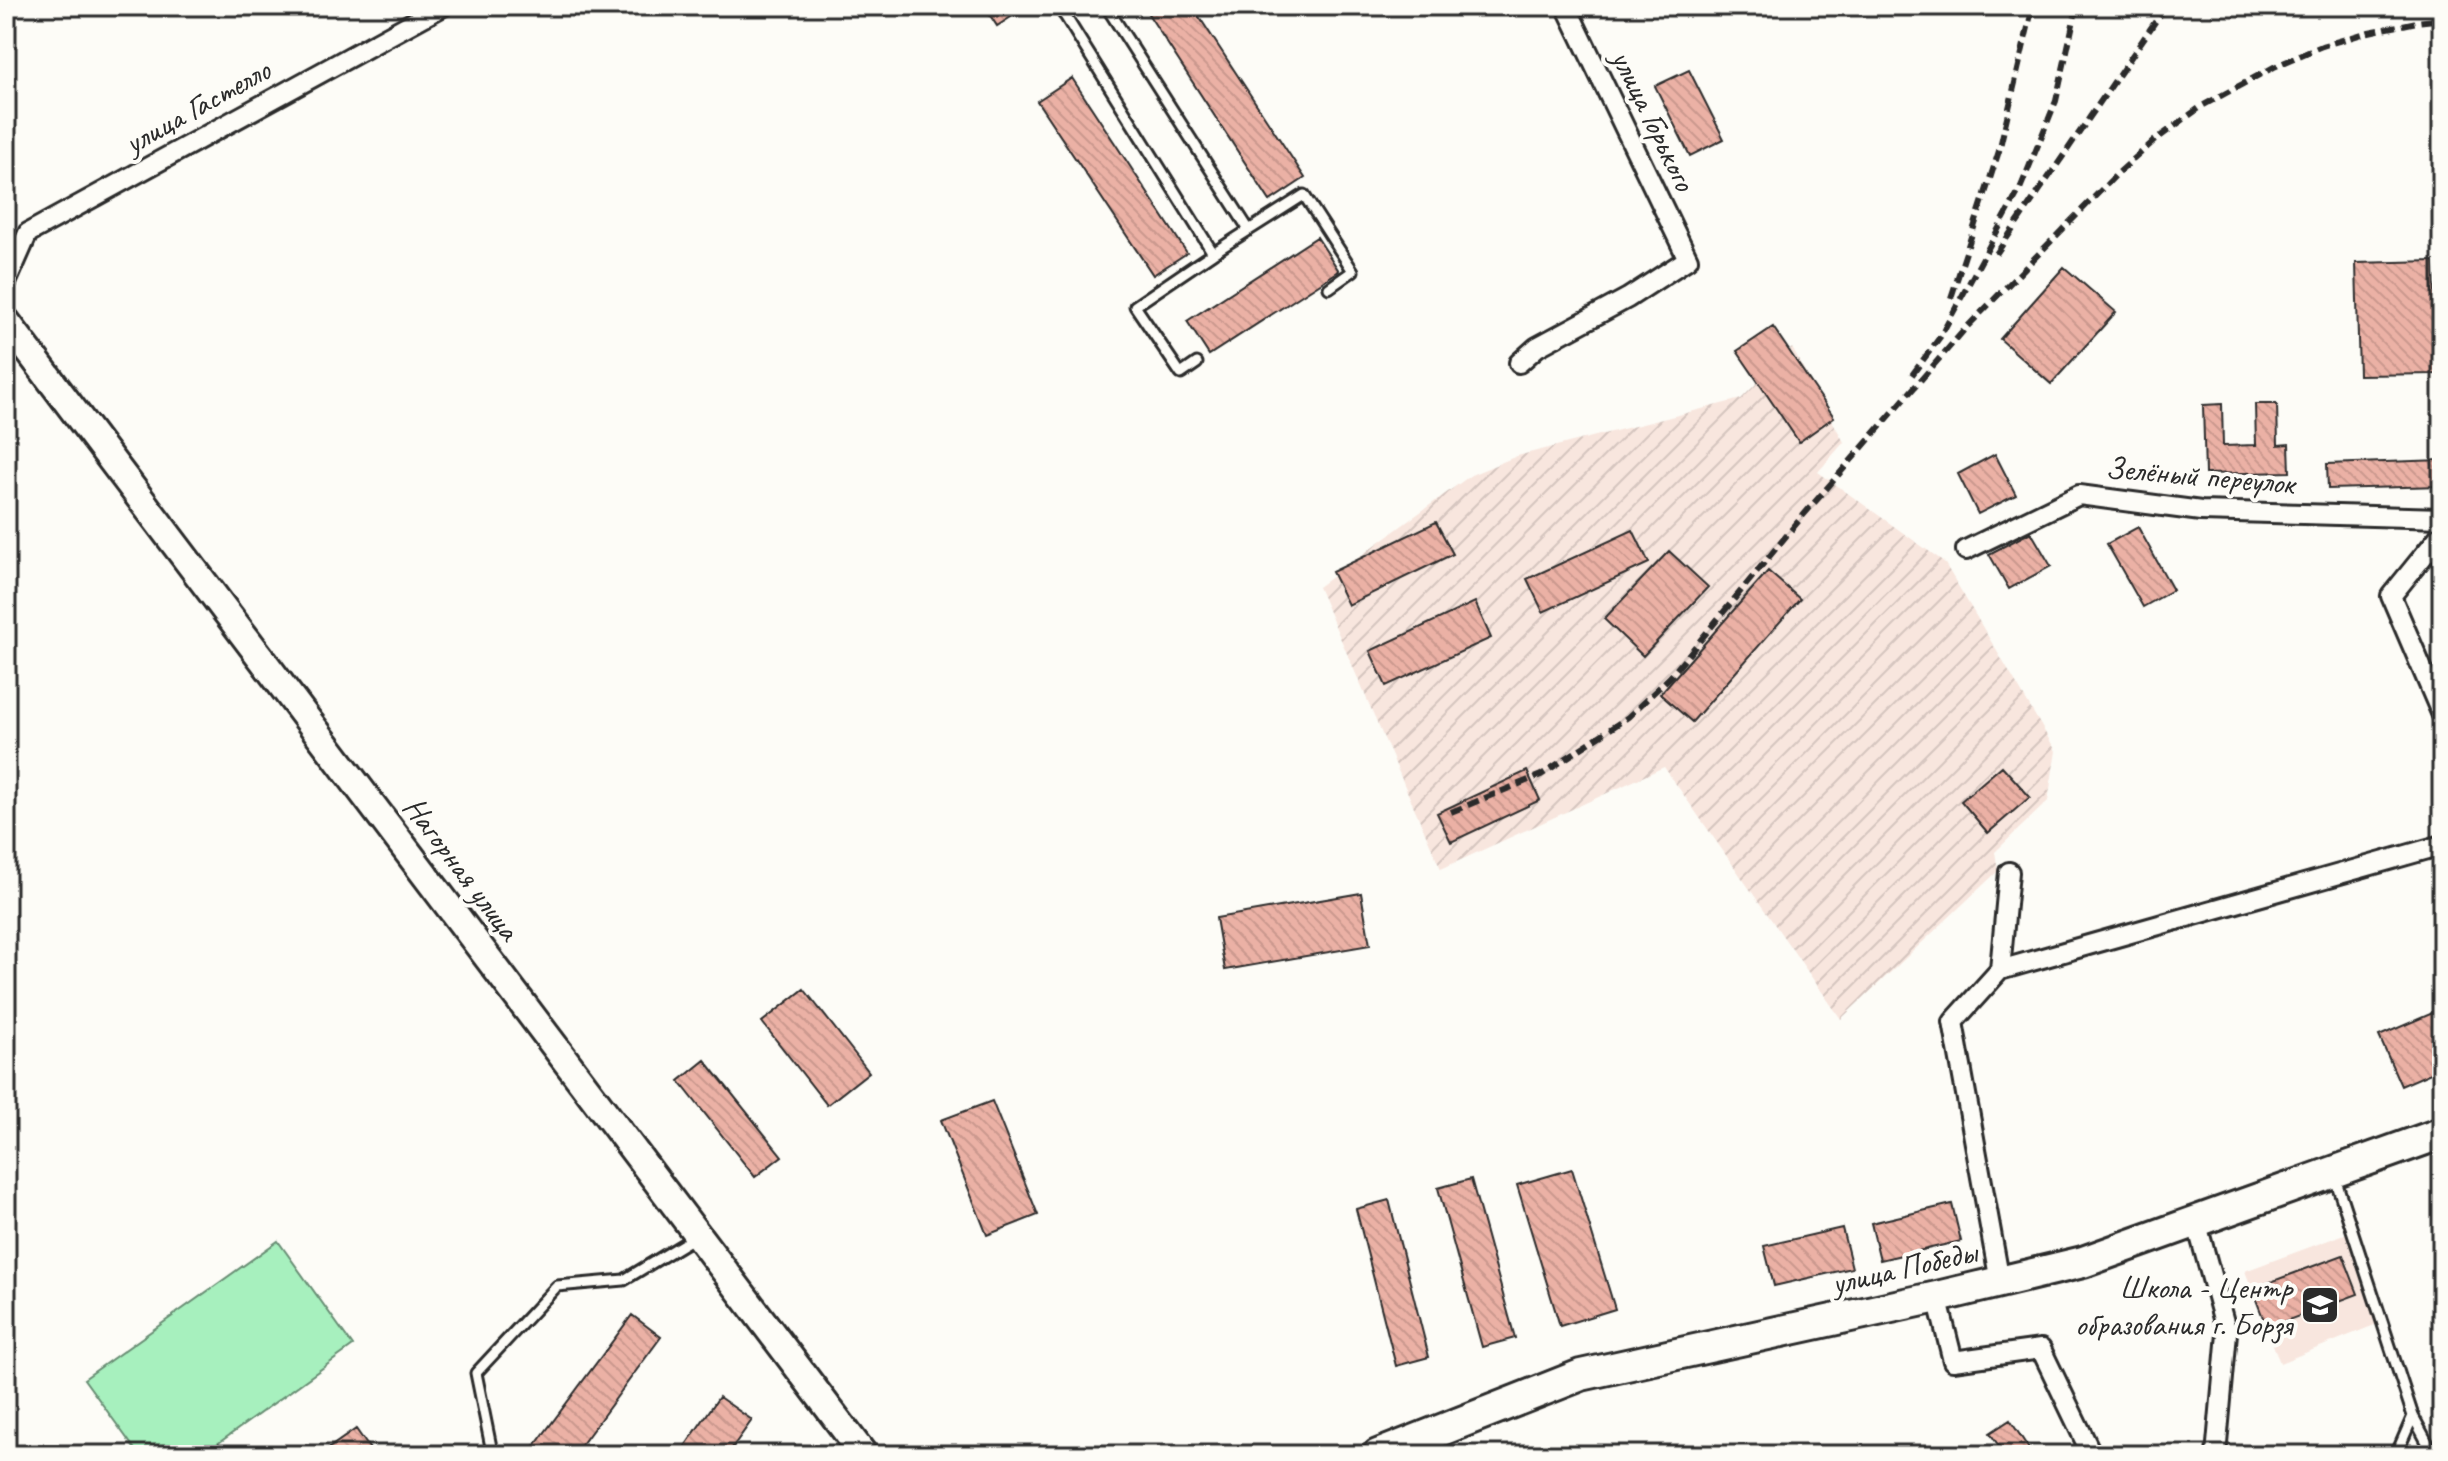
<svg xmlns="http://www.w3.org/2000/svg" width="2448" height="1461" font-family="Caveat,sans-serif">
  <defs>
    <pattern id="industrial-furrows" width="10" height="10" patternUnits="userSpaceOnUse" patternTransform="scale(2)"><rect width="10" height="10" fill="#f8e6de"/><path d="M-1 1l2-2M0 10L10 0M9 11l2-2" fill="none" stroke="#d5c5bf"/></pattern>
    <pattern id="building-back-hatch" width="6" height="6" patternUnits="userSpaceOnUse" patternTransform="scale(2)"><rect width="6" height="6" fill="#ebb1a5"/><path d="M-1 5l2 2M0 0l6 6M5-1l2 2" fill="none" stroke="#ca988e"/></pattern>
  </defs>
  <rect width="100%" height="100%" fill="#fdfcf7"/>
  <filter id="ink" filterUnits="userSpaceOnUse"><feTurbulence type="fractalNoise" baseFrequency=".0125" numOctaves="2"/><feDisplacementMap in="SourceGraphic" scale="16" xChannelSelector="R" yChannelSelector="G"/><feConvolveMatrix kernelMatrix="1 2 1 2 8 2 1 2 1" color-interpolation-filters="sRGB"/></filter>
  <g filter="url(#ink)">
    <path fill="#f8e6de" d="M2353 1231 2387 1320 2280 1363 2245 1271Z"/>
    <path fill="url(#industrial-furrows)" d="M1792 348 1844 442 1818 472 1944 562 2056 751 2048 801 1995 852 1998 871 1841 1019 1664 767 1441 869 1318 587 1471 475 1517 456 1741 399Z"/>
    <path fill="#a7f0be" stroke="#698e74" stroke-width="2" d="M278 1241 353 1346 202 1455H139L84 1379Z"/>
    <path fill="url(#building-back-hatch)" stroke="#2b2b2b" stroke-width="2" d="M984 6H1028L997 26Z
      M1143 6H1192L1305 178 1270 201Z
      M1689 70 1724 139 1690 156 1655 86Z
      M1072 78 1187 253 1153 275 1037 101Z
      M1317 237 1339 271 1209 355 1187 321Z
      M2434 261 2437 374 2359 375 2356 263Z
      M2064 267 2116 312 2051 384 2000 339Z
      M1773 327 1834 417 1799 442 1737 351Z
      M2222 404 2223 446 2256 445 2255 404H2277L2278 445 2289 444 2290 472 2205 474 2203 405Z
      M1995 454 2016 495 1978 514 1958 474Z
      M2442 460V486L2328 489 2327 464Z
      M1436 522 1453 554 1348 605 1332 572Z
      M2138 527 2173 590 2143 607 2107 544Z
      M1633 530 1649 563 1543 612 1527 579Z
      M2031 532 2051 566 2009 589 1989 554Z
      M1669 551 1708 587 1643 656 1604 619Z
      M1768 571 1800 599 1692 722 1660 694Z
      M1475 602 1491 638 1386 686 1370 651Z
      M2002 766 2030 797 1988 833 1961 801Z
      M1527 771 1540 800 1451 842 1437 813Z
      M1361 893 1370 945 1225 970 1216 918Z
      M804 989 869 1072 827 1105 762 1022Z
      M2442 1009V1068L2401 1086 2379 1036Z
      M705 1060 782 1156 755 1177 679 1081Z
      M992 1101 1038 1215 987 1235 941 1120Z
      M1572 1169 1615 1309 1560 1326 1517 1185Z
      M1471 1179 1515 1338 1482 1347 1438 1188Z
      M1389 1200 1429 1357 1396 1366 1356 1209Z
      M1952 1204 1961 1241 1880 1260 1871 1223Z
      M1842 1228 1852 1268 1774 1286 1764 1246Z
      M2343 1255 2358 1294 2267 1328 2252 1289Z
      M632 1315 661 1337 574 1455H528Z
      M719 1397 752 1420 727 1455H679Z
      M2010 1420 2033 1455H2005L1990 1433Z
      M356 1429 374 1455H319Z"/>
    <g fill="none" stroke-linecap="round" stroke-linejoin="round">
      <defs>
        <path id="lane" d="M1059 6 1213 253 1249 230 1106 6
          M1064 15 1078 6
          M1249 230 1304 195 1353 271 1329 288
          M1197 363 1181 374 1135 306 1213 253
          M2334 1175 2413 1416 2396 1455
          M2413 1416 2434 1455
          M497 1455 491 1447 476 1373 557 1286 624 1280 695 1237"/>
        <path id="street" d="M6 283 28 233 443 6
          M1519 363 1537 347 1628 298 1688 259 1566 6
          M2442 533 2391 596 2442 715
          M1966 550 2079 495 2201 511 2442 518
          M2000 970 2442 845
          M2196 1221 2227 1333 2216 1455
          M2000 1282 1953 1022 2000 970 2009 872
          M1937 1297 1953 1361 2041 1349 2092 1455"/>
        <path id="secondary" d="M6 321 864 1455"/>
        <path id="primary" d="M1378 1455 1581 1375 1937 1297 2083 1262 2442 1133"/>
      </defs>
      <use href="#lane" stroke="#2b2b2b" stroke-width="15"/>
      <use href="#street" stroke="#2b2b2b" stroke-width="24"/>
      <use href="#secondary" stroke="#2b2b2b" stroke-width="32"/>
      <use href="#primary" stroke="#2b2b2b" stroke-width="36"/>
      <use href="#lane" stroke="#fdfcf7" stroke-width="9"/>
      <use href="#street" stroke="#fdfcf7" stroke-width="18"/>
      <use href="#secondary" stroke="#fdfcf7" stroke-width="26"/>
      <use href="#primary" stroke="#fdfcf7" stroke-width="30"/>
      <path stroke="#2b2b2b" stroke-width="6" stroke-dasharray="12 6" stroke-linecap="butt" d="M1996 254 2166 6
        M1951 298 1999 151 2033 6
        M1912 375 1940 337 2020 189 2056 101 2077 6
        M1451 812 1541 775 1628 717 1670 677 1801 518 1965 329 2115 176 2154 141 2202 106 2274 67 2322 46 2369 32 2417 22 2442 19"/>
    </g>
  </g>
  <defs>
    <symbol id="school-square" viewBox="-11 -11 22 22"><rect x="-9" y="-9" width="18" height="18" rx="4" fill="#2b2b2b" stroke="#fdfcf7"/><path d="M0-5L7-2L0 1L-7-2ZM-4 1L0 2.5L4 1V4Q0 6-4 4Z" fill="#fff"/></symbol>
  </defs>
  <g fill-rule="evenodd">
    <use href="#school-square" x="2298" y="1283" width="44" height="44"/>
  </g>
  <g text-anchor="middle" stroke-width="8" stroke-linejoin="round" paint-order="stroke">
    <g font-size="32" fill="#2b2b2b" stroke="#fdfcf7">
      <text transform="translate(197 106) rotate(-29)" y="11">улица Гастелло</text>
      <text transform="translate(1654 120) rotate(64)" y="11">улица Горького</text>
      <text transform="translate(2200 475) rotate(5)" y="11">Зелёный переулок</text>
      <text transform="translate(462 868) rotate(53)" y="11">Нагорная улица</text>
      <text transform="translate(1904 1267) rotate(-13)" y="11">улица Победы</text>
    </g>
    <g font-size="32" fill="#2b2b2b" stroke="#fdfcf7" text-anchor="end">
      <text x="2292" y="1298">Школа - Центр<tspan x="2292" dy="37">образования г. Борзя</tspan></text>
    </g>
  </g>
  <rect width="2448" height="1461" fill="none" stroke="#fdfcf7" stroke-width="32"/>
  <rect x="16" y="16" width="2416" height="1429" fill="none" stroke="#2b2b2b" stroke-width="3" filter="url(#ink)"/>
</svg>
